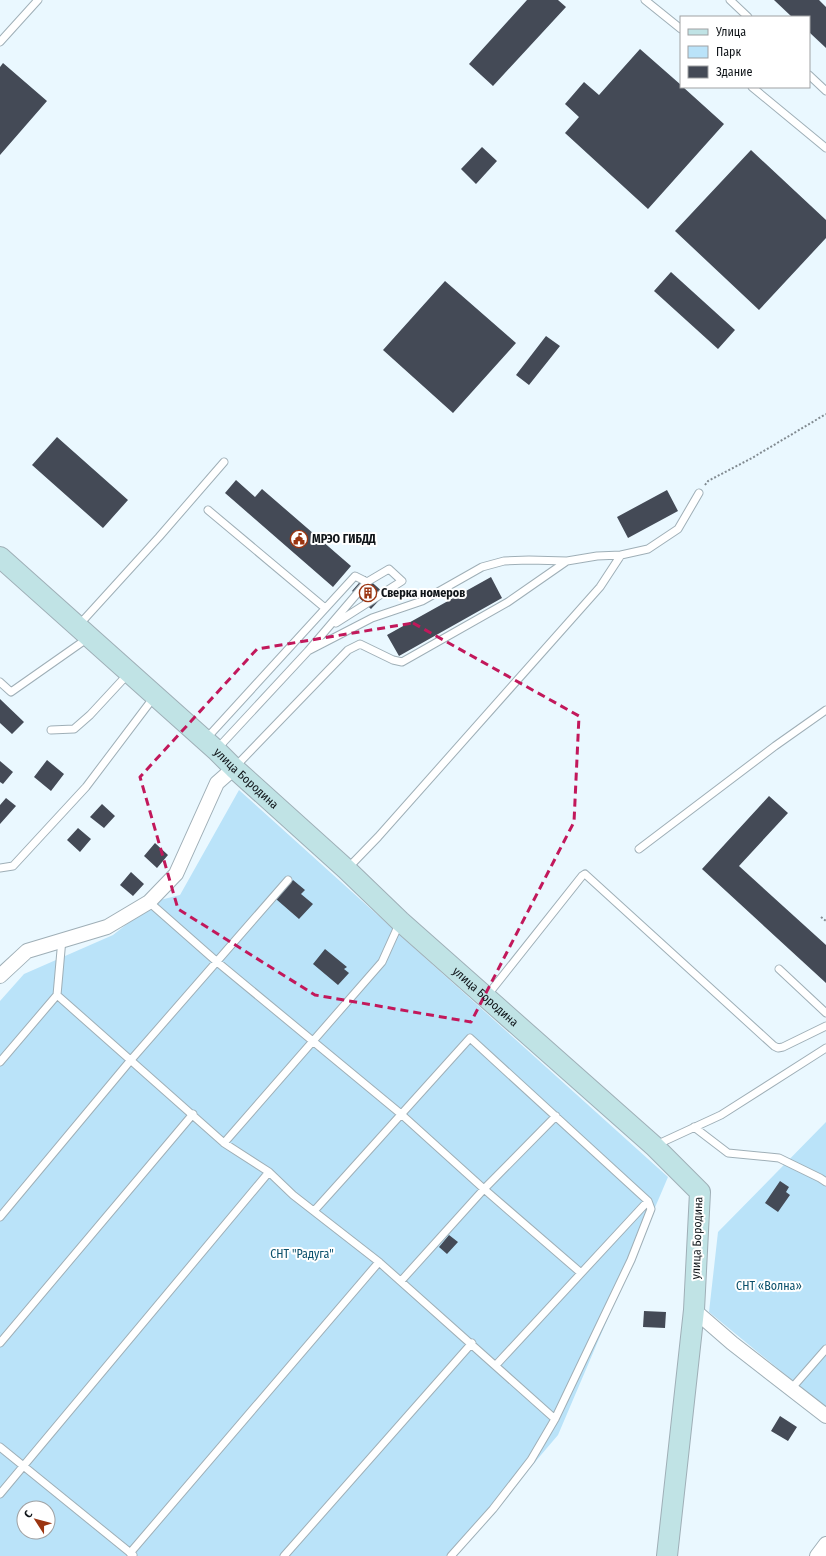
<svg xmlns="http://www.w3.org/2000/svg" width="826" height="1556" font-family="'Fira Sans Condensed',sans-serif">
  <rect width="100%" height="100%" fill="#eaf8ff"/>
  <path fill="#bae3f9" fill-rule="evenodd" d="M239 790 668 1177 558 1435 455 1556H0V1001L24 974 113 935 156 901 180 895ZM24 1508H48V1532H24Z
    M826 1122V1408L709 1312 718 1232Z"/>
  <path fill="#444a56" d="M527 0H558L566 7 493 86 469 64Z
    M774 0H819L826 7V48L809 32V17H792Z
    M640 49 681 85V87H683L724 124 648 209 565 133 579 117 565 104 584 82 599 95Z
    M3 63 47 101 0 155V67Z
    M482 147 497 161 476 184 461 169Z
    M751 150 826 220V238L759 310 675 231Z
    M671 272 735 330 718 349 654 291Z
    M445 281 516 343 453 413 383 350Z
    M546 336 560 346 529 385 516 375Z
    M57 437 128 500 103 528 32 465Z
    M236 480 255 497 262 489 351 566 333 587 225 493Z
    M667 490 678 511 628 538 617 517Z
    M365 576 385 594 371 609 352 591Z
    M491 577 502 598 399 656 387 635Z
    M0 699 24 722 12 734 0 723Z
    M47 760 64 774 51 791 34 777Z
    M0 761 13 772 3 784 0 782Z
    M769 796 788 813 739 866 826 945V983L702 869Z
    M6 798 16 806 0 824V805Z
    M102 804 115 816 104 828 90 817Z
    M78 828 91 839 80 852 67 840Z
    M155 843 168 855 157 868 144 856Z
    M131 872 144 884 133 896 120 885Z
    M293 880 305 890 301 894 313 904 299 919 276 899Z
    M325 949 347 967 344 969 349 973 338 985 313 964Z
    M780 1181 789 1187 786 1192 790 1195 778 1212 765 1203Z
    M449 1235 458 1242 447 1254 439 1247Z
    M644 1311 666 1312 665 1328 643 1327Z
    M780 1416 797 1427 788 1441 771 1431Z"/>
  <g fill="none" stroke-linecap="round" stroke-linejoin="round">
    <defs>
      <path id="service" d="M645 0 681 29
        M730 0 748 17
        M0 42 38 0
        M809 75 826 91
        M752 87 826 148
        M208 510 325 608
        M567 561 597 556 621 555
        M336 623 402 581 389 569 367 582
        M78 626 159 537 224 462
        M0 682 11 692 88 638
        M51 730 74 729 90 715 128 674
        M205 740 355 576 367 582 308 651 217 749
        M235 767 348 650 360 644 393 660 402 662 508 602 567 561 529 560 504 561 482 567 422 601 372 618 308 651
        M639 849 775 746 826 710
        M0 868 13 866 86 787 154 697
        M347 869 378 837 600 587 621 555 648 549 678 529 699 493
        M149 902 216 961 401 1114 484 1189 581 1273
        M779 969 826 1013
        M57 995 224 1143 269 1172 293 1195 379 1262 555 1419
        M486 997 582 876 585 874 774 1046 778 1048 783 1047 826 1026
        M0 1062 57 995 62 939
        M694 1127 728 1153 779 1158 820 1178 826 1182
        M224 1143 382 962 400 922
        M656 1145 721 1115 826 1048
        M314 1211 470 1038 648 1201 651 1209 631 1260 555 1419 531 1460 493 1509 451 1556
        M0 1217 130 1061 288 880
        M401 1281 484 1189 556 1116
        M0 1343 193 1114
        M496 1365 648 1201
        M791 1389 826 1349
        M0 1447 133 1555
        M0 1494 269 1172
        M130 1553 379 1262
        M284 1556 472 1343"/>
      <path id="minor" d="M0 976 27 951 107 927 149 902 176 874 217 783 234 768
        M694 1310 732 1343 826 1416
        M817 1556 826 1544"/>
      <g id="secondary">
        <path id="s1" d="M0 557 216 750 234 768 346 869 400 921 654 1146 700 1192 694 1310 667 1556"/>
      </g>
    </defs>
    <use href="#service" stroke="#9fafb7" stroke-width="9"/>
    <use href="#minor" stroke="#9fafb7" stroke-width="16"/>
    <use href="#secondary" stroke="#9fafb7" stroke-width="22"/>
    <path stroke="#828b91" stroke-width="2" stroke-dasharray="2 2" stroke-linecap="butt" d="M705 485 708 481 752 458 826 414
      M821 917 826 921"/>
    <use href="#service" stroke="#fff" stroke-width="7"/>
    <use href="#minor" stroke="#fff" stroke-width="14"/>
    <use href="#secondary" stroke="#c0e3e5" stroke-width="20"/>
  </g>
  <path fill="none" stroke="#c2185b" stroke-width="3" stroke-dasharray="8 5" stroke-linejoin="round" d="M413 623 579 716 574 822 471 1022 315 995 178 909 140 777 257 649Z"/>
  <defs>
    <symbol id="civic-ring" viewBox="-11 -11 22 22"><circle r="9.5" fill="#fff" stroke="#9b3511" stroke-width="1.5"/><path d="M-.6-6.5H3V-4.5H.6V-3L4-1V1h2V6H-6V1h2V-1L-.6-3ZM-1.2 2.5V6h2.4V2.5Z" fill="#9b3511"/></symbol>
    <symbol id="building-ring" viewBox="-11 -11 22 22"><circle r="9.5" fill="#fff" stroke="#9b3511" stroke-width="1.5"/><path d="M-4-6H4V6H1V3H-1V6H-4ZM-2.5-4.3h1.7v1.8h-1.7ZM.8-4.3h1.7v1.8H.8ZM-2.5-1h1.7V.8h-1.7ZM.8-1h1.7V.8H.8Z" fill="#9b3511"/></symbol>
  </defs>
  <g fill-rule="evenodd">
    <use href="#civic-ring" x="289" y="529" width="20" height="20"/>
    <use href="#building-ring" x="358" y="583" width="20" height="20"/>
  </g>
  <g text-anchor="middle" stroke-width="4" stroke-linejoin="round" paint-order="stroke">
    <g font-size="12" font-weight="bold" fill="#0f1418" stroke="#fff" text-anchor="start">
      <text x="312" y="543">МРЭО ГИБДД</text>
      <text x="381" y="597">Сверка номеров</text>
    </g>
    <g font-size="12" fill="#0f1418" stroke="#fff">
      <text dy="4" stroke="none"><textPath href="#s1" startOffset="331">улица Бородина</textPath></text>
      <text dy="4" stroke="none"><textPath href="#s1" startOffset="655">улица Бородина</textPath></text>
      <text transform="translate(697 1238) rotate(-88)" y="4">улица Бородина</text>
    </g>
    <g font-size="12" fill="#0a506b" stroke="#fff">
      <text x="302" y="1258">СНТ "Радуга"</text>
      <text x="769" y="1290">СНТ «Волна»</text>
    </g>
  </g>
  <rect x="680" y="16" width="130" height="72" fill="#ffffff" stroke="#9fa1a3"/>
  <rect x="688" y="29" width="20" height="6" fill="#c0e3e5" stroke="#9fa1a3"/>
  <text x="716" y="36" font-size="12" fill="#0f1418">Улица</text>
  <rect x="688" y="46" width="20" height="12" fill="#bae3f9" stroke="#9fa1a3"/>
  <text x="716" y="56" font-size="12" fill="#0f1418">Парк</text>
  <rect x="688" y="66" width="20" height="12" fill="#444a56" stroke="#9fa1a3"/>
  <text x="716" y="76" font-size="12" fill="#0f1418">Здание</text>
  <g transform="translate(36 1520) rotate(306)"><circle r="19" fill="#ffffff" stroke="#9fa1a3"/>
  <path d="M0-3L7 15L0 10L-7 15Z" fill="#9b3511"/>
  <text y="-6" font-size="11" font-weight="bold" text-anchor="middle" fill="#0f1418">С</text>
  </g>
</svg>
